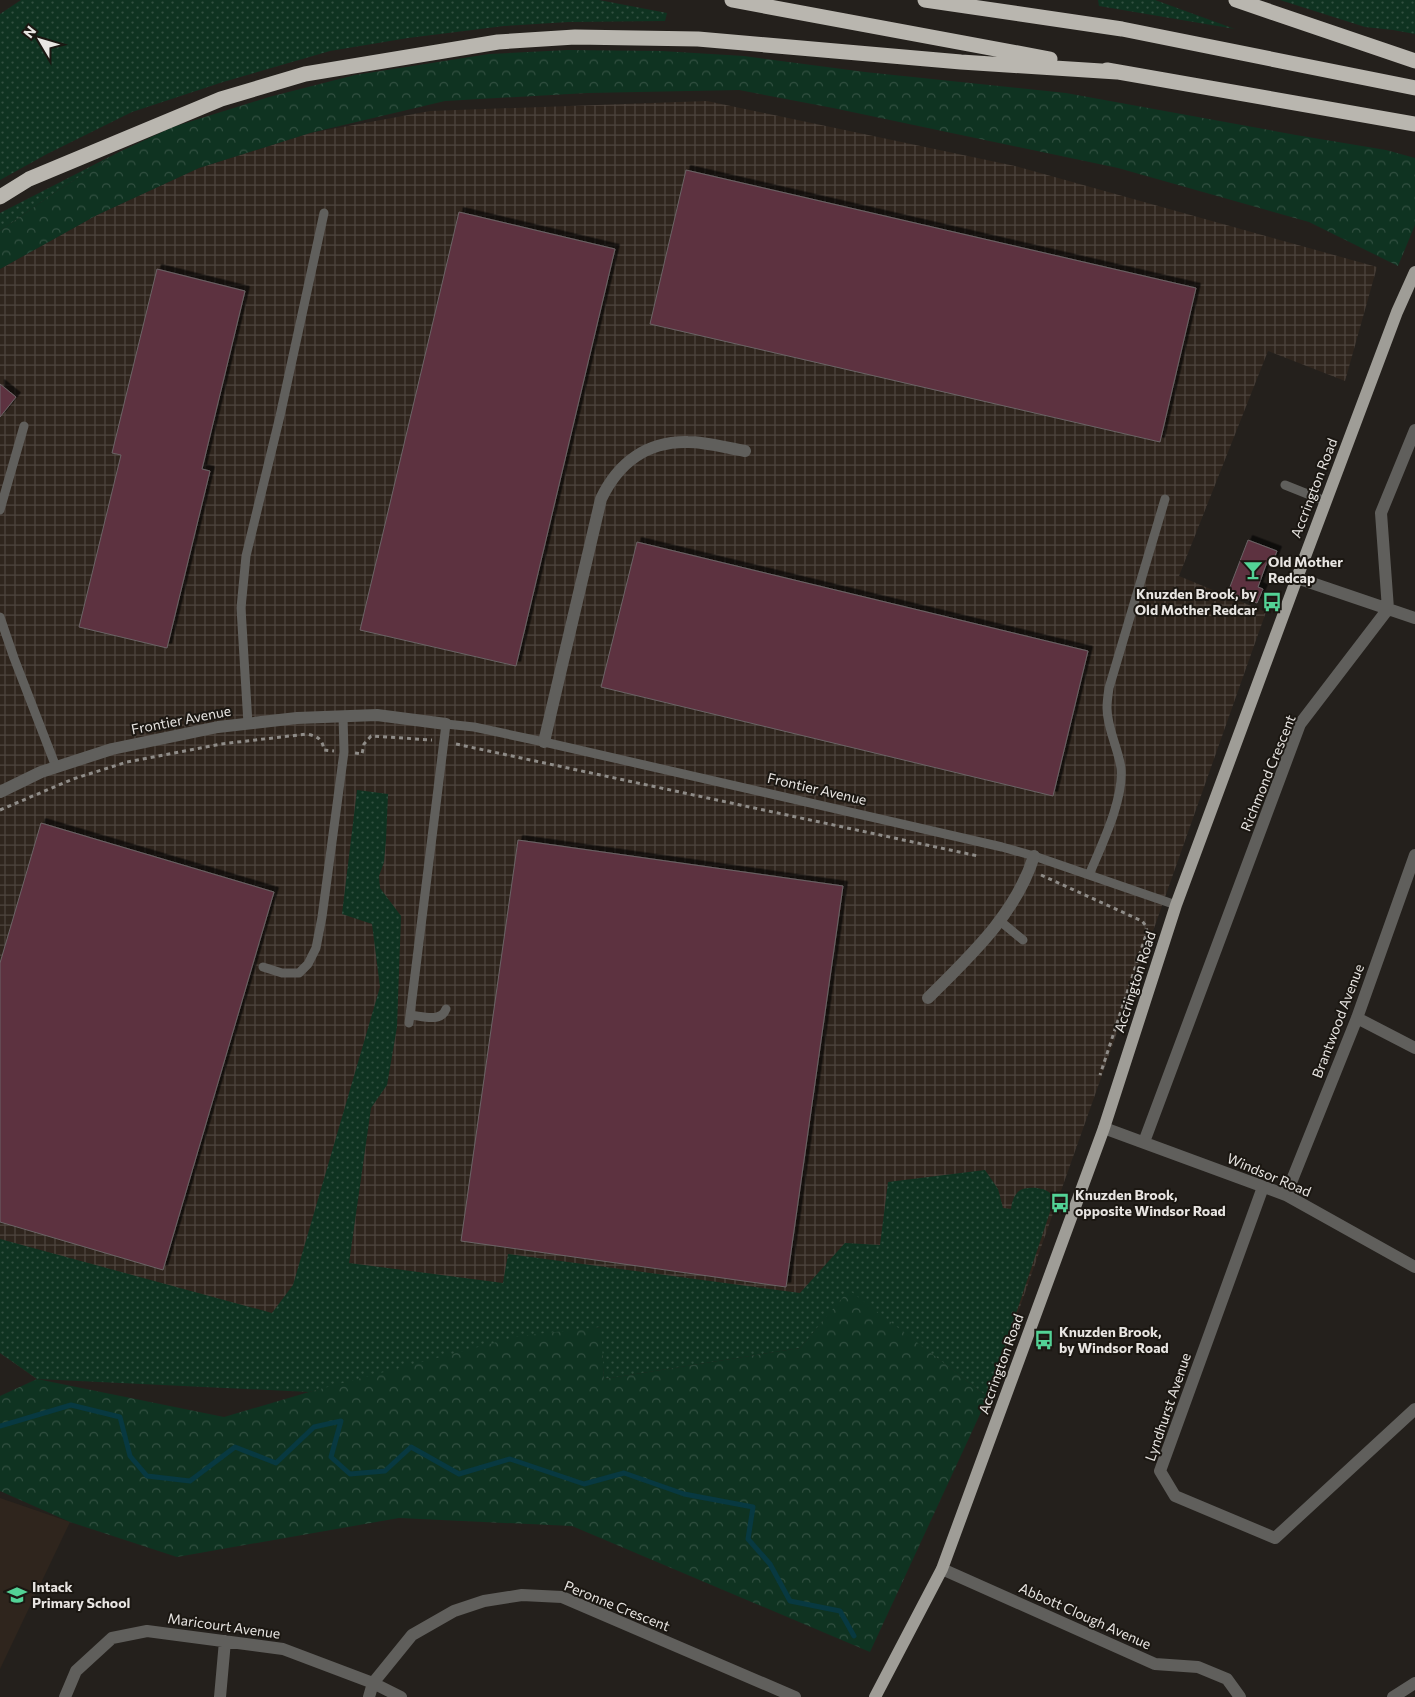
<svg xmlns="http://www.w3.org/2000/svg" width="1415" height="1697" font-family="Commissioner,sans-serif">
  <defs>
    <pattern id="industrial-grid" width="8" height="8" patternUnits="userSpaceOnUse" patternTransform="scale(1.25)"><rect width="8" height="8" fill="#2f251d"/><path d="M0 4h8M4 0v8" fill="none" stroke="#4d443e"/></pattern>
    <pattern id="grass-dots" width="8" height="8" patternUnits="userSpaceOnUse" patternTransform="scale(1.25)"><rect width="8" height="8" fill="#0f3321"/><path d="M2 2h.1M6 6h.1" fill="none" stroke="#325041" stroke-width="1.8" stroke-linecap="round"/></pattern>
    <pattern id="forest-crowns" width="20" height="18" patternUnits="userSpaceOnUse" patternTransform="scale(1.25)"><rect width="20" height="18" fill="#0f3321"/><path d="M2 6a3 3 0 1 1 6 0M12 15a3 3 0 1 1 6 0" fill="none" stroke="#325041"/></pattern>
    <filter id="shadow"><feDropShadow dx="4.5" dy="-4.5" stdDeviation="0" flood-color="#0009"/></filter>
  </defs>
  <rect width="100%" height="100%" fill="#24201c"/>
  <path fill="#2f251d" d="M0 1498 70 1522 0 1669Z"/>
  <path fill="url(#industrial-grid)" d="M707 101 1015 166 1377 267 1345 381 1268 351 1179 576 1266 612 988 1397 849 1291 37 1379 0 1353V269L97 215 199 168 310 133 430 111Z"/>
  <path fill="url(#grass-dots)" d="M21 0H599L667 13 665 21 568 22 504 26 408 38 330 51 223 82 132 112 47 154 0 180V14Z
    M1098 0H1155L1235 29 1099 6Z
    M1280 0H1415V34L1393 30 1365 27Z
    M117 153 57 191 0 231V213Z
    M357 790 388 794 386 840 384 862 379 876 380 888 401 916 397 1027 387 1085 371 1108 349 1263 503 1283 508 1254 800 1293 845 1243 880 1245 888 1182 985 1170 998 1189 1003 1208 1011 1209C1012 1203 1013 1196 1019 1191 1026 1186 1043 1187 1050 1193 1052 1195 1053 1197 1054 1200L988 1397 849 1291 800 1348 604 1379 600 1327 309 1392 37 1379 0 1353V1239L272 1313 293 1285 380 987 372 924 342 914Z"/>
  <path fill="url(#forest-crowns)" d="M568 50 662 51 744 56 865 72 1066 93 1296 135 1386 150 1415 158V225L1398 266 1309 222 1118 168 833 108 739 90 587 93 445 101 310 133 199 168 97 215 0 269V231L57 191 117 153 173 127 269 97 355 75 489 54Z
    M849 1290 988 1397 870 1652 572 1526 399 1518 177 1557 70 1522 0 1491V1396L37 1379 224 1417 309 1392 519 1336 601 1327 604 1379 800 1348Z"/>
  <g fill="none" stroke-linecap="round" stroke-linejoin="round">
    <path stroke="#083941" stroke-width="5" d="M0 1426 71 1405 120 1417 130 1456 147 1476 190 1481 235 1447 276 1463 314 1427 341 1421 331 1457 350 1474 385 1471 411 1447 459 1474 510 1459 584 1484 624 1473 684 1494 753 1507 748 1539 770 1564 790 1601 840 1611 854 1636"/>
  </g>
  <path fill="#5d3341" stroke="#6b6365" filter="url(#shadow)" d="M686 170 1196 288 1160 442 650 324Z
    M459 212 615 249 516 666 360 630Z
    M157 269 245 291 202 469 210 471 167 648 79 627 121 455 112 453Z
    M0 384 16 397 0 417Z
    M1248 540 1277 551 1272 564 1267 562 1258 587 1263 589 1257 603 1228 592Z
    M637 542 1088 651 1053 796 601 687Z
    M41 823 274 892 163 1270 0 1222V963Z
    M518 840 843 886 786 1287 461 1241Z"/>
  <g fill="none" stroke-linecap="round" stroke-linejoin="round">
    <path stroke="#8f8c88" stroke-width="3" stroke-dasharray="4 4" stroke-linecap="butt" d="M456 744 978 856
      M355 753 362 754 364 744 371 736 432 740
      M0 810 73 779 127 762 221 744 307 734C318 737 322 738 324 750L334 751
      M1041 875 1142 921 1146 926 1147 932 1100 1075"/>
    <path stroke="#605f5c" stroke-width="9" d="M1285 485 1325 501
      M0 510 24 426
      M0 617 14 658 56 767
      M248 724 241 608 246 556 280 416 324 213
      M1089 875C1101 846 1124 800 1121 768 1118 748 1107 728 1107 708 1107 701 1108 695 1109 688L1165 499
      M1000 921 1023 940
      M263 967 282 973H299L308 964 316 948 322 917 344 752 343 716
      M410 1015C422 1016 441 1023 446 1009
      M409 1023 446 724 474 727 544 742 1002 847 1034 856 1176 905"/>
    <path stroke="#605f5c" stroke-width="12" d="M1297 578 1415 618
      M544 742 601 499C618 463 647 441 688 442 707 442 727 448 745 451
      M0 792 41 772 112 749 218 727 297 718 377 715 446 724
      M928 998C970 956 1016 914 1034 856
      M1357 1018 1415 1048
      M1104 1128 1286 1195 1415 1267
      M1144 1142 1300 724 1388 609 1381 513 1415 430
      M1263 1187 1160 1471 1175 1496 1275 1538 1415 1409
      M1286 1195 1357 1018 1415 855
      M942 1569 1155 1664 1198 1667 1227 1679 1240 1697
      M65 1697 76 1671 112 1638 147 1631 283 1649 373 1683 401 1697
      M220 1697 225 1641
      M369 1697 373 1683 412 1635 454 1611 484 1601 522 1595 562 1597 795 1697
      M1393 1697 1415 1683"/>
    <path stroke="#9f9d97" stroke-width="12" d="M875 1697 942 1569 1104 1128 1176 905 1297 578 1397 312 1415 272"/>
    <path stroke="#b9b6af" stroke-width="15" d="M732 0 1050 59
      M925 0 1122 29 1415 88
      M1236 0 1415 61
      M1107 70 1415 124
      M0 197 29 179 221 99 305 74 498 42 575 37 698 39 961 62 1117 72"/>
  </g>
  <defs>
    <symbol id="bar-bare" viewBox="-9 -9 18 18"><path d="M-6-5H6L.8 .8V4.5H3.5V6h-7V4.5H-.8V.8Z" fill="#53d396" stroke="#1b1712" stroke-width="2.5" paint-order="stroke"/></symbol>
    <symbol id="bus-bare" viewBox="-9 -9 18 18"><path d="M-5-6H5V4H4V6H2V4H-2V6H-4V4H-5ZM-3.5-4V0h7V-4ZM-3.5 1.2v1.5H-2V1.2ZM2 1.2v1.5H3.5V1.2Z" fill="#53d396" stroke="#1b1712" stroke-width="2.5" paint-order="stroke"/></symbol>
    <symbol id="school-bare" viewBox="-9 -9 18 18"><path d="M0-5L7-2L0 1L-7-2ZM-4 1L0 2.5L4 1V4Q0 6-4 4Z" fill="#53d396" stroke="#1b1712" stroke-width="2.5" paint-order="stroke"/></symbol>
  </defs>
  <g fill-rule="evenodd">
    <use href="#bar-bare" x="1239" y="556" width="28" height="28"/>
    <use href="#bus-bare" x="1258" y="588" width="28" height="28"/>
    <use href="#bus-bare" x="1046" y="1189" width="28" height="28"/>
    <use href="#bus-bare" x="1030" y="1326" width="28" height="28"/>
    <use href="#school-bare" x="3" y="1581" width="28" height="28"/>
  </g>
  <g text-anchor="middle" stroke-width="4" stroke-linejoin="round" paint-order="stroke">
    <g font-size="14" fill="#e8e5e2" stroke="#1b1712">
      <text transform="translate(1314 488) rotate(-69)" y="5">Accrington Road</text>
      <text transform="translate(181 720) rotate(-11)" y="5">Frontier Avenue</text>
      <text transform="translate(1268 773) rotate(-68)" y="5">Richmond Crescent</text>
      <text transform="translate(817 789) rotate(13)" y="5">Frontier Avenue</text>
      <text transform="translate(1135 982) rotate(-72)" y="5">Accrington Road</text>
      <text transform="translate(1338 1021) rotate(-69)" y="5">Brantwood Avenue</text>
      <text transform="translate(1269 1175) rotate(23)" y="5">Windsor Road</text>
      <text transform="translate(1001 1364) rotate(-70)" y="5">Accrington Road</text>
      <text transform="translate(1168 1407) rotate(-71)" y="5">Lyndhurst Avenue</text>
      <text transform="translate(617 1606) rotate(22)" y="5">Peronne Crescent</text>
      <text transform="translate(1085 1616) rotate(24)" y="5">Abbott Clough Avenue</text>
      <text transform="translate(224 1626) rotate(8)" y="5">Maricourt Avenue</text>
    </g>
    <g font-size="14" font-weight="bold" fill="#e8e5e2" stroke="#1b1712" text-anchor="start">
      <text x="1268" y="567">Old Mother<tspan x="1268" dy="16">Redcap</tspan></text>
      <text x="1257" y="599" text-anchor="end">Knuzden Brook, by<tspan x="1257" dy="16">Old Mother Redcar</tspan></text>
      <text x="1075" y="1200">Knuzden Brook,<tspan x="1075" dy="16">opposite Windsor Road</tspan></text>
      <text x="1059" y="1337">Knuzden Brook,<tspan x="1059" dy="16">by Windsor Road</tspan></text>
      <text x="32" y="1592">Intack<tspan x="32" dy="16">Primary School</tspan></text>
    </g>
  </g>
  <g transform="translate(40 40) rotate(308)" stroke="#1b1712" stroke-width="4" paint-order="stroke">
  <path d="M0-4L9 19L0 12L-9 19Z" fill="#e8e5e2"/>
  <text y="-8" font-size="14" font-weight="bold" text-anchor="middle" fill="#e8e5e2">N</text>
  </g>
</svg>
